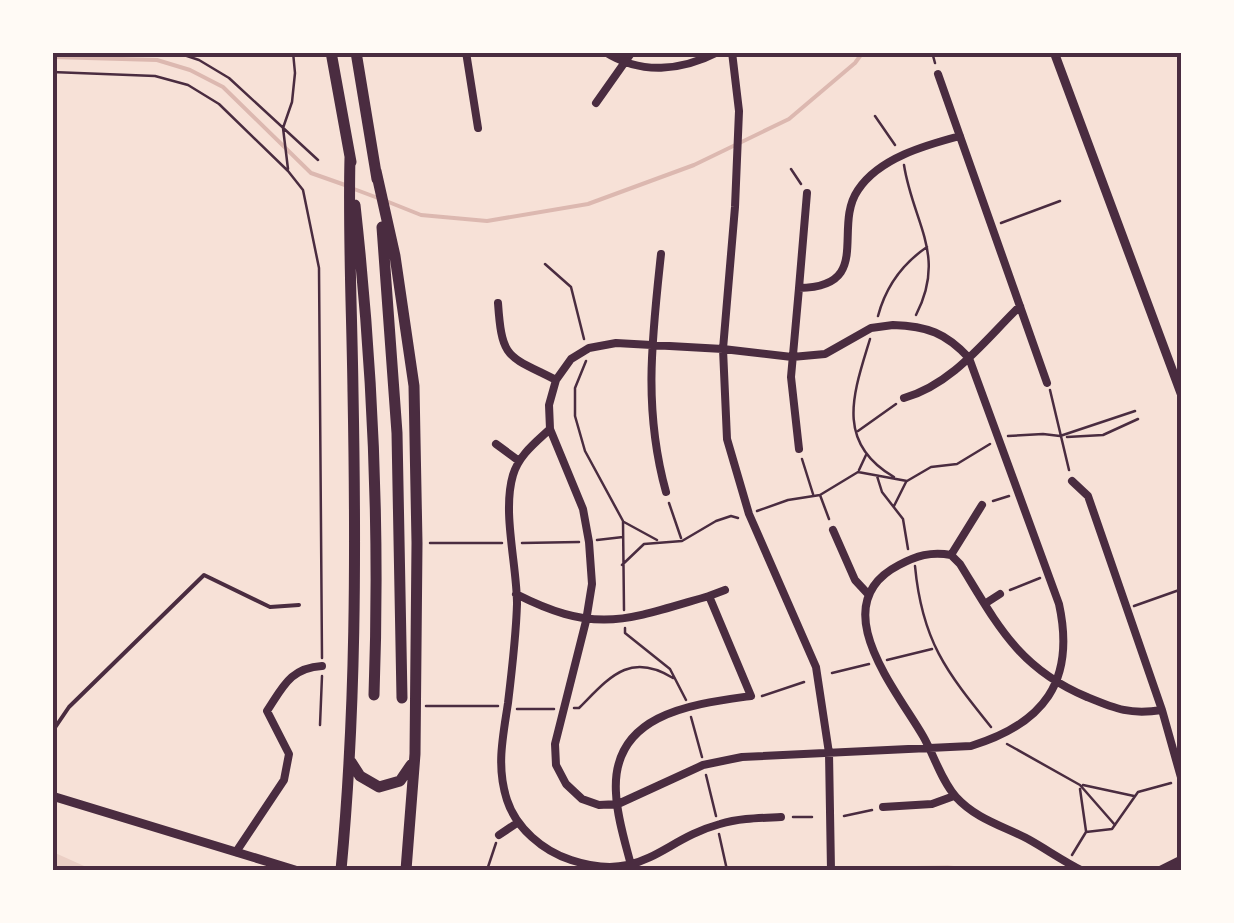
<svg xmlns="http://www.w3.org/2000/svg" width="1234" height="923" font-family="Barlow,sans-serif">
  <rect width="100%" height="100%" fill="#f7e1d7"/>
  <path fill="#ebcfc5" d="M53 852 93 870H53Z
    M948 865 977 870H850V868Z"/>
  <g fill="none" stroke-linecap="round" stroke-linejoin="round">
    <path stroke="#dcb8b0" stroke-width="4" d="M52 57 157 60 190 70 223 87 311 173 345 185
      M354 189 378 198
      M386 201 421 215 487 221 588 204 694 165 789 119 855 63 863 52"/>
    <path stroke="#4a2c40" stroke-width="2.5" d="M175 52 199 60 229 78 318 160
      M932 52 935 63
      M52 72 155 76 188 85 219 104 288 171 303 190 319 268 322 658
      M875 116 895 145
      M904 165C913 223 947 255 916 315
      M288 169 283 128 292 102 295 73 293 52
      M791 169 801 184
      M1001 223 1060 201
      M545 264 571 287 584 339
      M878 316C886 286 902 264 927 247
      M870 339C854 392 834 442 894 477
      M586 361 575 388V416L585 451 623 521 624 610
      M1050 390 1069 470
      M858 431 896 404
      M1008 436 1043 434 1060 436 1135 411
      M1067 437 1103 435 1138 419
      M802 459 813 494
      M859 470 866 455
      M877 476 882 492 903 519 908 549
      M820 495 829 519
      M993 501 1009 496
      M669 503 681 538
      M894 506 906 482
      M757 511 788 500 820 495 858 472 907 481 931 467 957 464 990 444
      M624 522 657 540
      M597 540 623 537
      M430 543H502
      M522 543 579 542
      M622 565 644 544 682 541 716 521 731 516 738 518
      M915 566C922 641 946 671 991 727
      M1010 590 1040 578
      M1134 606 1182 589
      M625 628V633L670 669 686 700
      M887 660 932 649
      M832 673 869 664
      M762 696 804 682
      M426 706H498
      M574 708H579C609 678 629 651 673 678
      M517 709H554
      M691 717 702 757
      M320 725 322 676
      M1007 744 1080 785 1115 825
      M706 775 716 816
      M1083 785 1134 796
      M1080 789 1086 831
      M844 816 872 810
      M793 817H812
      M719 834 727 870
      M1072 855 1086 832 1112 829 1138 792 1171 783
      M487 870 496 843"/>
    <path stroke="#4a2c40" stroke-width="4" d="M52 732 69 707 204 575 270 607 299 605"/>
    <path stroke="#4a2c40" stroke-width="8" d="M466 52 478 128
      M605 52C641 75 681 71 718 52
      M732 52 739 111 735 207 723 349 727 439 749 514 816 667 829 753 831 870
      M938 74 1047 383
      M596 103 632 52
      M661 254C652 338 643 409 666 492
      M799 288 807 193
      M498 303C502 360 507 355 556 380
      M893 325C927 326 946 333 969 358L1059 604C1076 682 1043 724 971 746L742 757 703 765 618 804 599 805 582 799 566 784 556 765 555 744 586 621 592 584 589 542 583 509 550 429 549 405 556 380 571 359 589 348 616 343 723 349 792 357 825 354 871 328Z
      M904 398C953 384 985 340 1020 306
      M550 429C535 443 519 455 513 475 502 512 517 565 517 604 516 637 512 670 508 703 503 737 496 766 507 800 516 828 543 851 571 860 643 884 661 840 720 824 740 818 761 818 781 817
      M496 444 519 461
      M799 449 791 377 799 288C874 287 832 228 858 190 879 158 926 145 960 136
      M1072 481 1088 496 1162 710 1182 781
      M833 530 855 580 868 594
      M951 555 982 505
      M516 594C597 635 626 620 709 596L751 696C693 704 611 713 616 793 617 818 626 845 632 869
      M709 596 725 590
      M986 603 1000 594
      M883 807 932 804 954 796
      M499 835 517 823
      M236 852 284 780 289 754 267 711C283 687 290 668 322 666
      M1081 870C1063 861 1046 849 1028 839 1003 826 976 819 956 797 941 780 934 755 923 736 895 688 823 604 899 565 916 556 931 551 951 555L960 564C997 624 1018 668 1087 697 1116 709 1130 715 1162 710
      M1160 870 1182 859"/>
    <path stroke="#4a2c40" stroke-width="9" d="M1054 52 1182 396
      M52 796 295 870"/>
    <path stroke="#4a2c40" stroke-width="11" d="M331 52 351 162
      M356 52 377 179
      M376 171 395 256 414 386 417 543 415 754 406 870
      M355 205C373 368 380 531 374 695
      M382 227 397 433 402 698
      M351 762 360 776 379 787 400 781 411 765
      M341 870C356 712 356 551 353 392 352 314 348 236 350 157"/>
  </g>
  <rect width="1234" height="923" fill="none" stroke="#fffaf5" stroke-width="110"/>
  <rect x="55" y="55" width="1124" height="813" fill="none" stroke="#4a2c40" stroke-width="4"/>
</svg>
